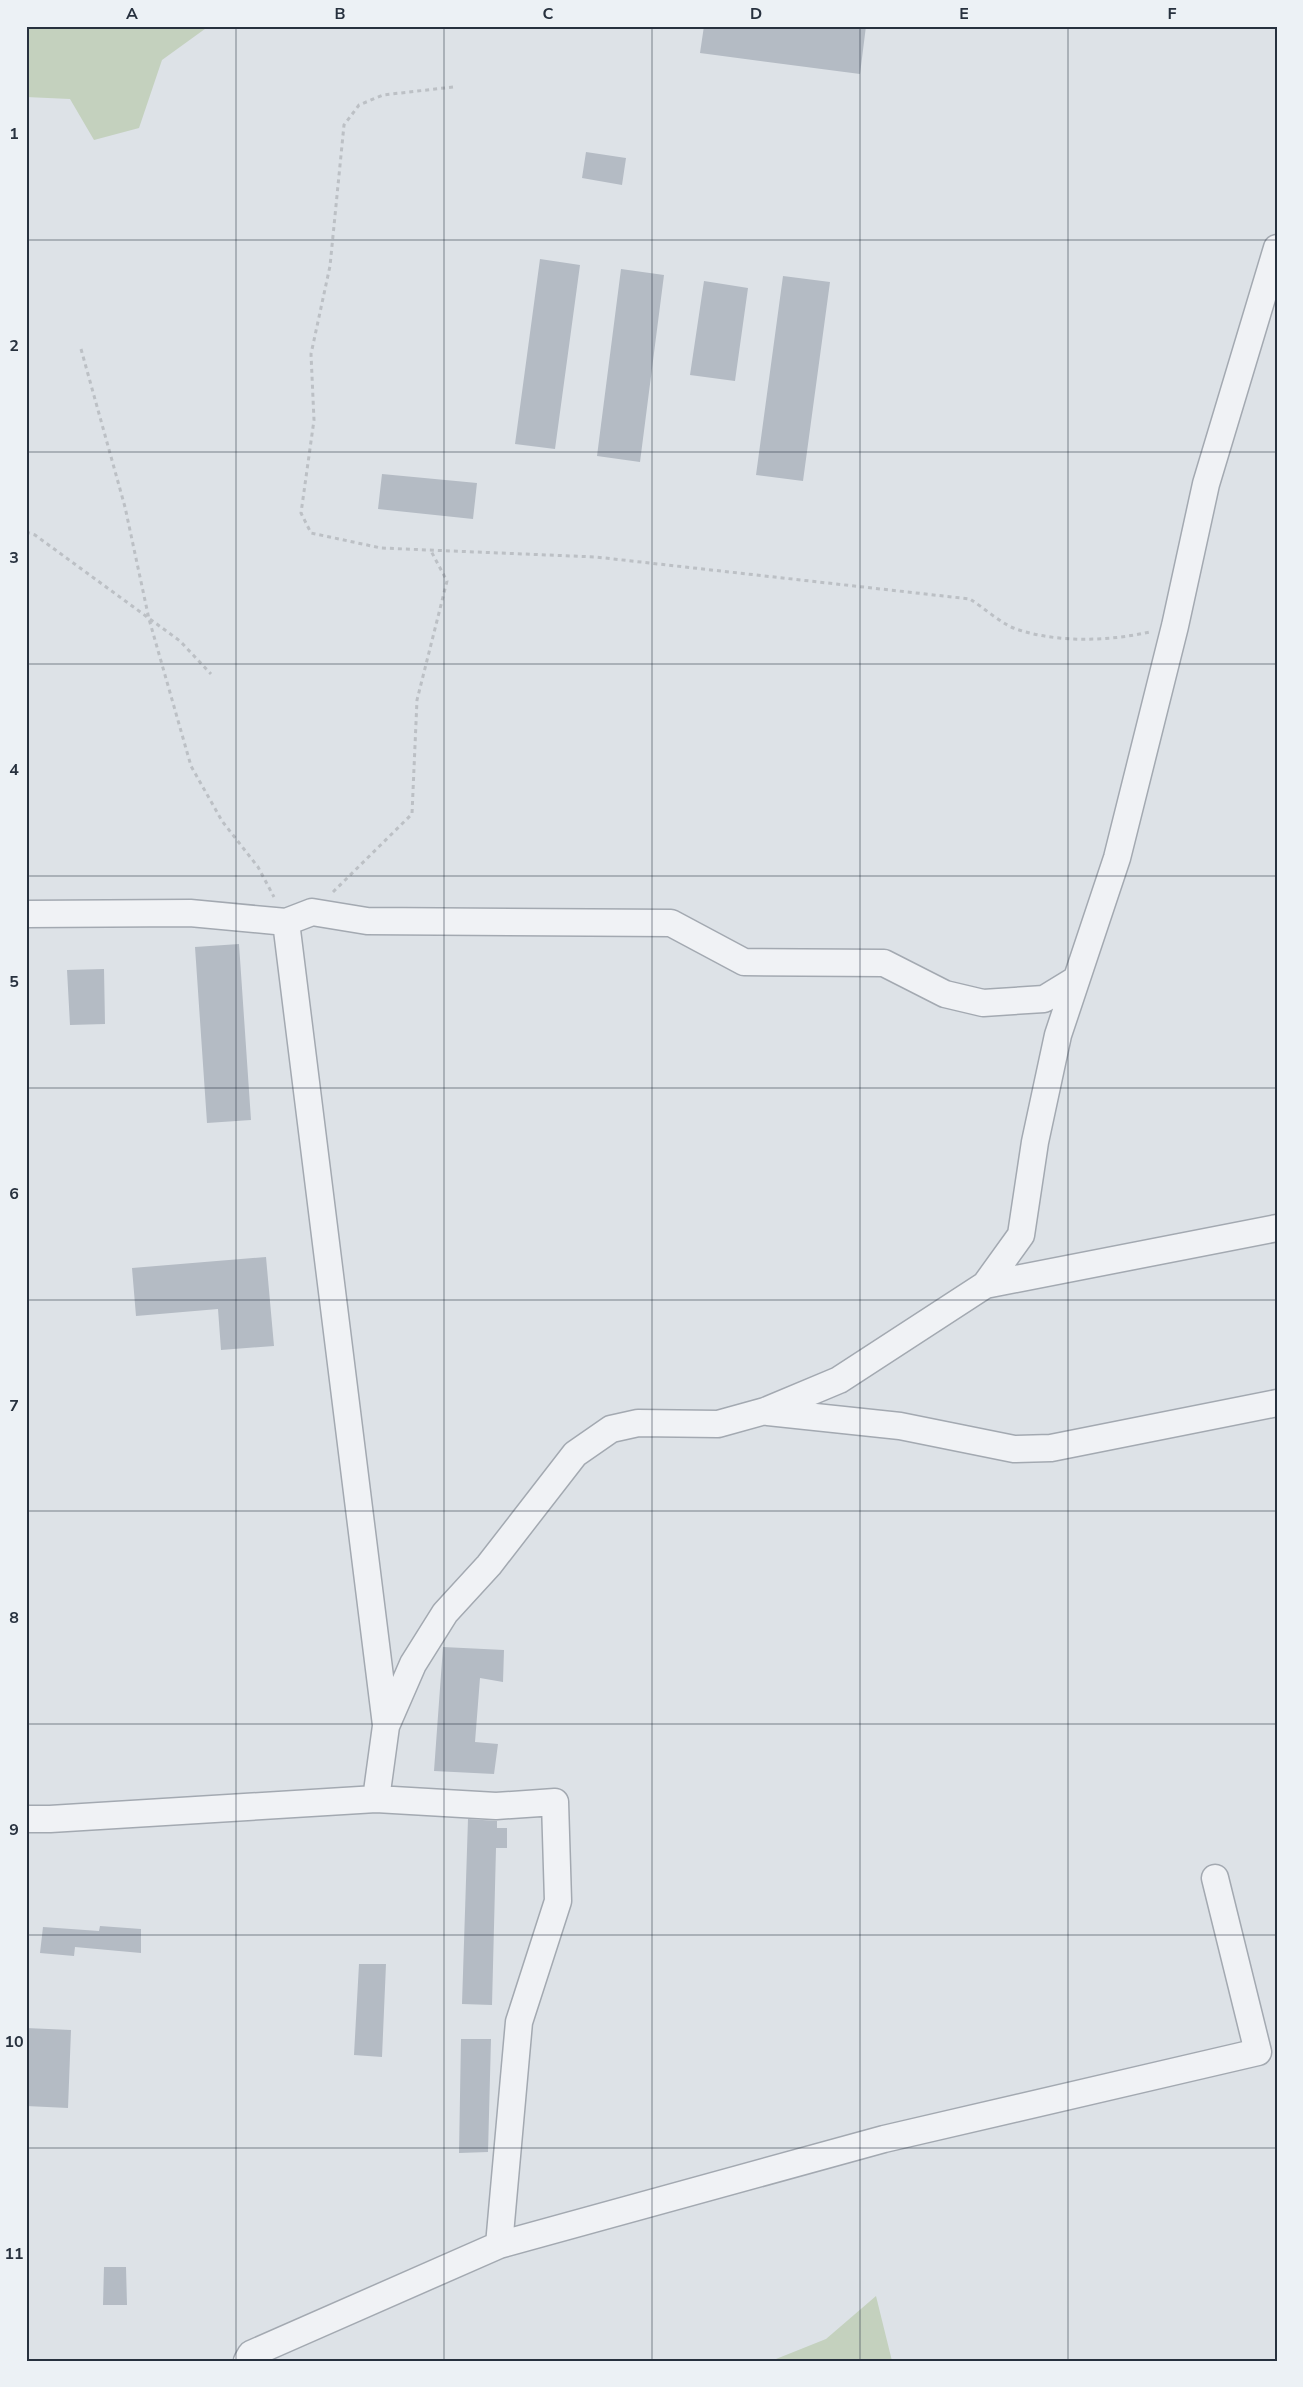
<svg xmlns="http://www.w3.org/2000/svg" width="1303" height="2387" font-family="'Nunito Sans',sans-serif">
  <rect width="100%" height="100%" fill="#dde2e7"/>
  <path fill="#c4d1be" d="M26 26H209L162 60 139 128 94 140 70 99 26 97Z
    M876 2296 892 2361H771L826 2339Z"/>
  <path fill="#b4bbc4" d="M704 26H866L860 74 700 53Z
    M586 152 626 158 622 185 582 178Z
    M540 259 580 265 555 449 515 444Z
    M621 269 664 275 640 462 597 456Z
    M783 276 830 282 803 481 756 475Z
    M704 281 748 288 735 381 690 375Z
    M382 474 477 483 473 519 378 509Z
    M239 944 251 1120 207 1123 195 947Z
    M104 969 105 1024 70 1025 67 970Z
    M266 1257 274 1346 221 1350 218 1309 136 1316 132 1268Z
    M443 1647 504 1650 503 1682 480 1678 475 1742 498 1744 494 1774 434 1771Z
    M468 1819 497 1821V1828H507V1848H496L492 2005 462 2004Z
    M100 1926 141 1929V1953L75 1947 74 1956 40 1953 43 1927 99 1931Z
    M359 1964H386L382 2057 354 2055Z
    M26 2028 71 2030 68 2108 26 2106Z
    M461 2039H491L488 2152 459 2153Z
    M104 2267H126L127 2305H103Z"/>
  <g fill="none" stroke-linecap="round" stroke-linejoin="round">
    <defs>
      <path id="minor" d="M26 914 190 913 286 922 312 912 367 921 671 923 744 962 884 963 945 994 983 1003 1044 999 1075 980
        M286 922 386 1725
        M985 1285 1277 1228
        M768 1412 900 1426 1014 1449 1051 1448 1277 1403
        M376 1799 386 1726 413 1664 445 1613 489 1565 575 1454 611 1429 638 1423 718 1424 765 1411 839 1380 985 1285 1021 1235 1035 1142 1058 1035 1117 858 1175 626 1206 484 1277 248
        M26 1819H50L376 1799 496 1806 555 1802 558 1901 519 2022 499 2245
        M247 2361 251 2354 499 2245 884 2139 1258 2052 1215 1878"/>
    </defs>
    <use href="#minor" stroke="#a3a9b1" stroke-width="29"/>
    <path stroke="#bcc0c5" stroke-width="3" stroke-dasharray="4 4" stroke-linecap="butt" d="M453 87 383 95 359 105 344 125 330 266 311 354 314 420 301 513 311 533 381 548 596 557 970 599C984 608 1004 626 1019 630 1060 643 1109 641 1150 632
      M81 349 125 507 149 619 191 766 222 821 258 867 274 897
      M26 532 35 535 180 641 211 674
      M333 892 412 814 417 700 447 581 431 551"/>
    <use href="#minor" stroke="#f0f2f5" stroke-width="26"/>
  </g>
  <path fill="none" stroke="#27313e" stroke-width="1" stroke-opacity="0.55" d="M236 26V2361M444 26V2361M652 26V2361M860 26V2361M1068 26V2361M26 240H1277M26 452H1277M26 664H1277M26 876H1277M26 1088H1277M26 1300H1277M26 1511H1277M26 1724H1277M26 1935H1277M26 2148H1277"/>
  <rect width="1303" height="2387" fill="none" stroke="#ecf1f5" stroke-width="55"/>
  <rect x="28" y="28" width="1248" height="2332" fill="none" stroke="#27313e" stroke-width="2"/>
  <g font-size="16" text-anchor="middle" font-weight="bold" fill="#27313e">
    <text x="132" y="19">A</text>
    <text x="340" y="19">B</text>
    <text x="548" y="19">C</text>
    <text x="756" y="19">D</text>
    <text x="964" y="19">E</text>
    <text x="1172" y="19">F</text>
    <text x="14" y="139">1</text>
    <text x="14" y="351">2</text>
    <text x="14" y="563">3</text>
    <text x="14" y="775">4</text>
    <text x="14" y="987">5</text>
    <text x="14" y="1199">6</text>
    <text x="14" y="1411">7</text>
    <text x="14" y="1623">8</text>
    <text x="14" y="1835">9</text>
    <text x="14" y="2047">10</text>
    <text x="14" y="2259">11</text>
  </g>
</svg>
